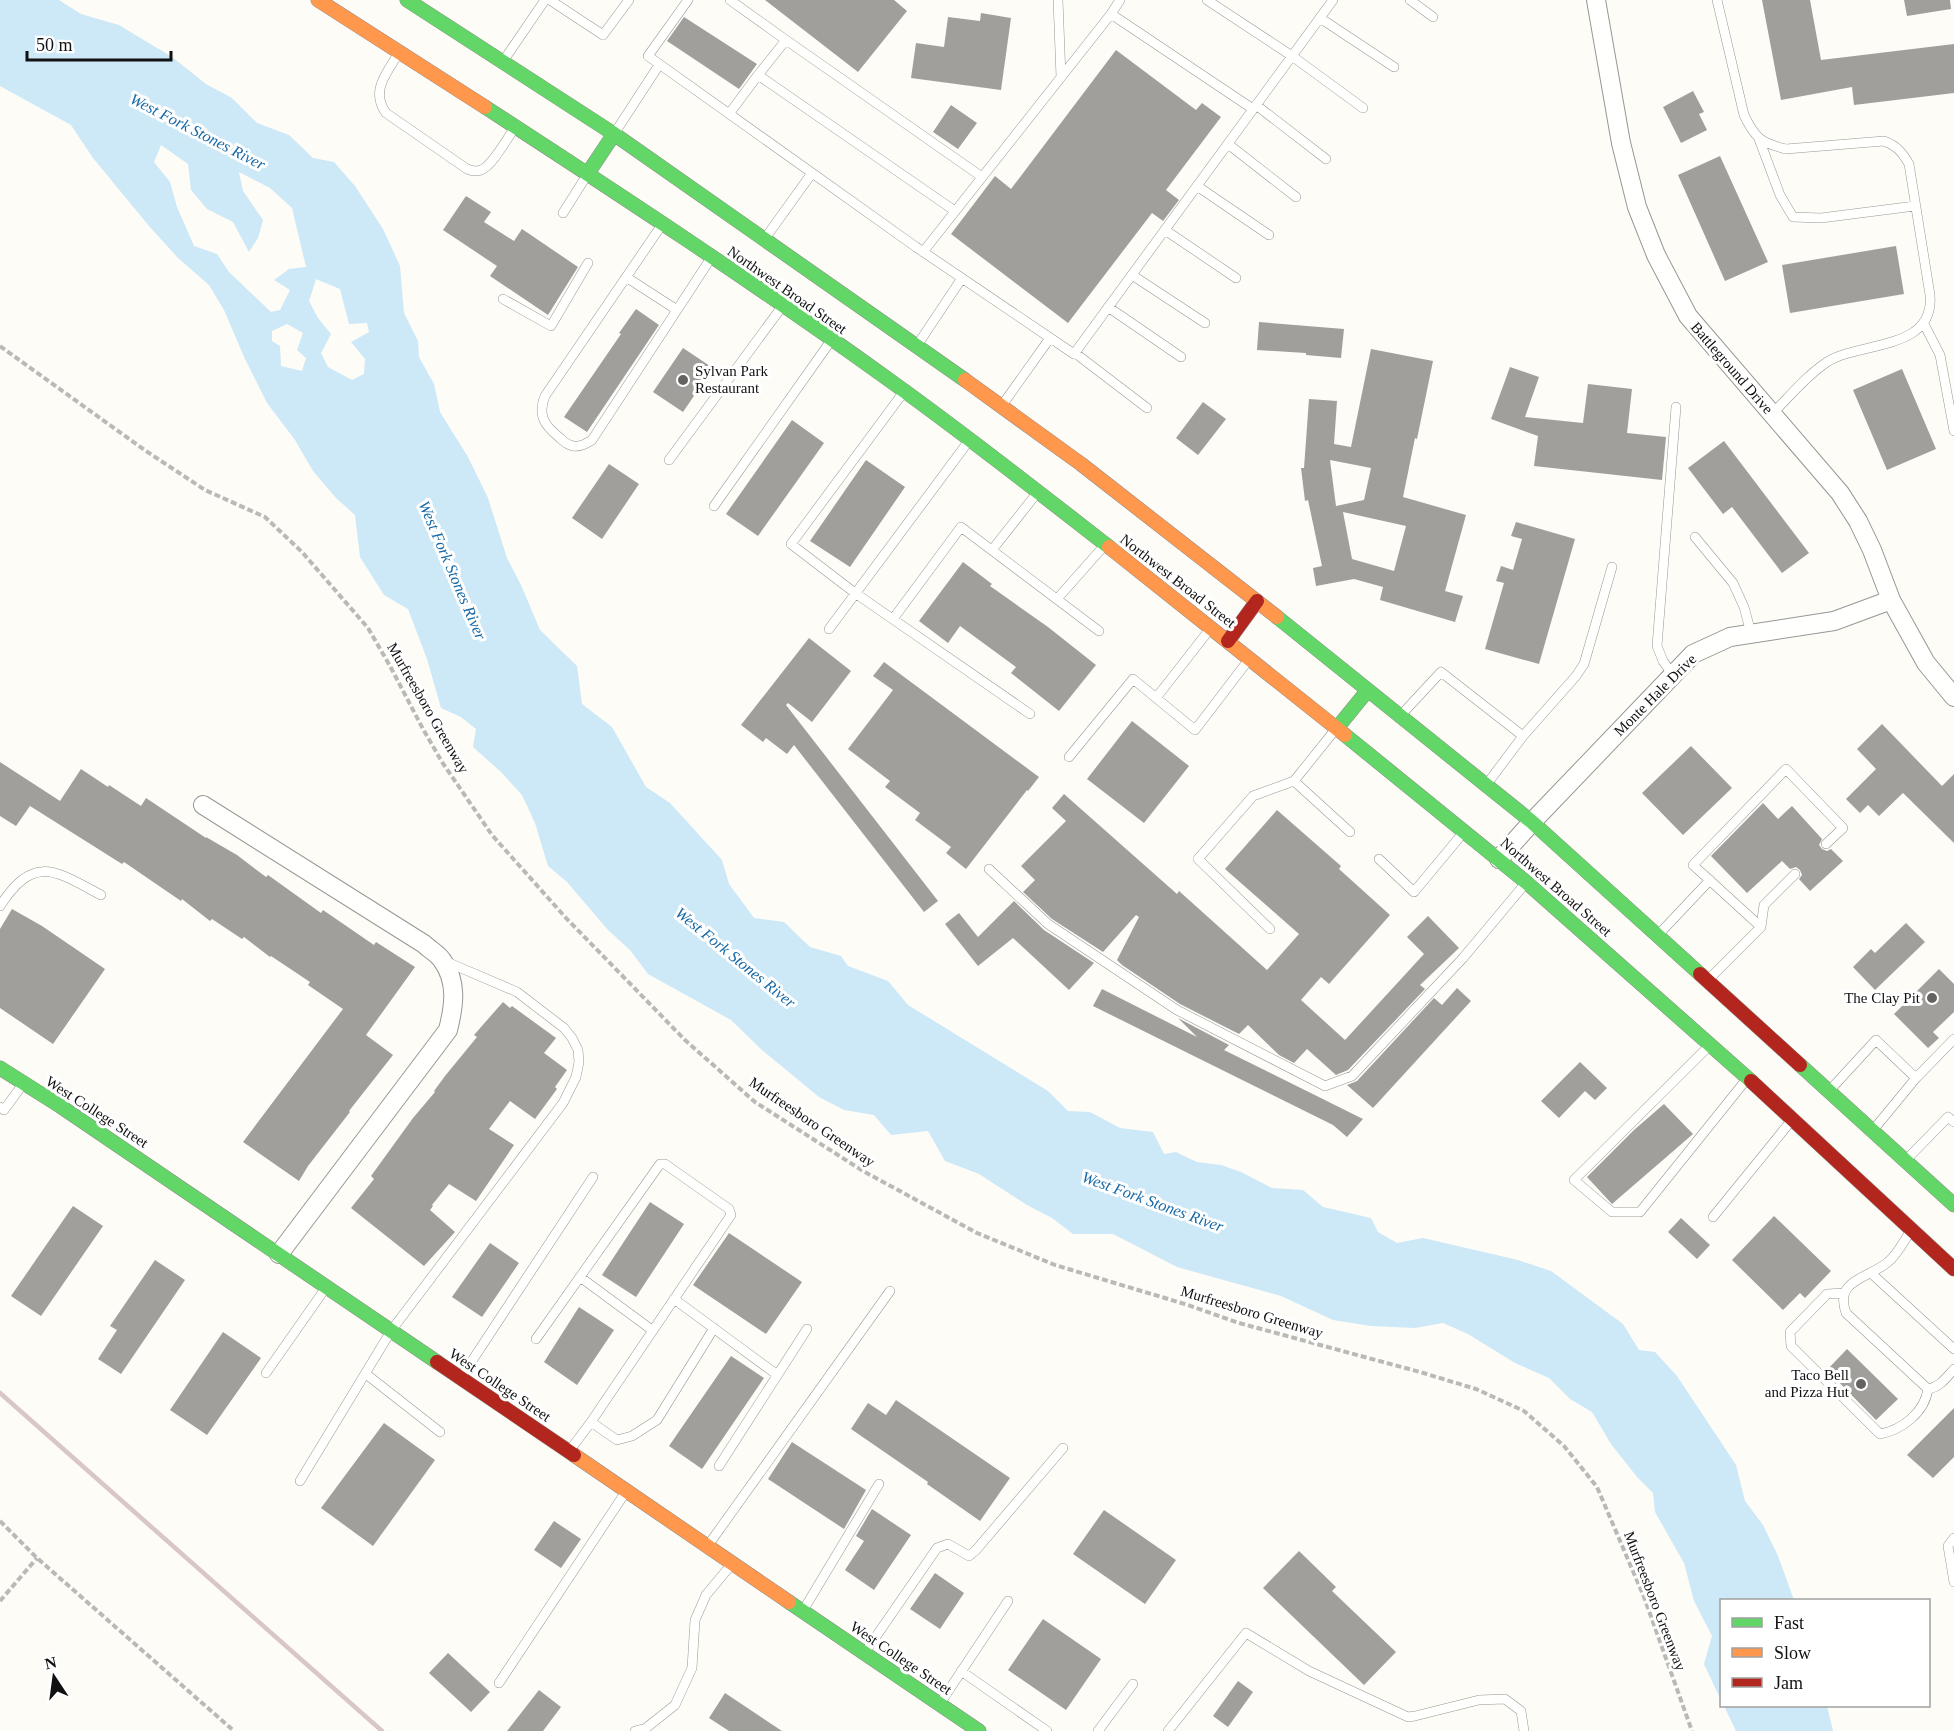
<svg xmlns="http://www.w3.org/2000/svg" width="1954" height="1731" font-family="Georgia,serif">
  <rect width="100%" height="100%" fill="#fdfcf7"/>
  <path fill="#cde8f7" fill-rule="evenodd" d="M0 0H59L81 14 119 25 172 57 206 84 232 98 257 123 289 135 313 158 334 162 355 186 383 229 400 266 404 313 418 341 419 357 434 384 440 412 468 457 488 498 507 558 521 585 540 630 577 666 582 704 612 727 646 787 670 803 722 860 729 884 754 918 784 922 810 947 841 956 848 966 888 981 908 1005 1048 1091 1068 1111 1090 1112 1120 1128 1153 1132 1164 1154 1176 1152 1197 1162 1221 1165 1241 1172 1272 1188 1303 1190 1323 1207 1371 1218 1378 1232 1397 1243 1423 1238 1518 1260 1551 1271 1623 1324 1639 1350 1655 1352 1677 1376 1736 1465 1745 1501 1763 1525 1778 1556 1794 1600H1722L1721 1700 1704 1664 1712 1636 1694 1601 1684 1563 1655 1512 1653 1493 1637 1477 1611 1444 1592 1412 1570 1399 1549 1378 1515 1363 1468 1334 1443 1323 1415 1328 1371 1326 1333 1320 1281 1296 1177 1267 1113 1234H1073L1052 1218 1027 1205 979 1174 945 1161 928 1131 891 1135 874 1115 844 1110 819 1097 762 1050 731 1020 648 974 630 950 608 930 567 882 548 866 535 823 522 795 501 772 473 747 476 729 461 717 441 708 427 659 408 609 384 595 360 557 355 515 336 498 313 471 295 440 267 403 245 359 224 310 209 285 178 258 149 226 93 158 71 125 0 86ZM161 145 188 164 191 190 207 209 233 222 249 252 258 238 263 220 243 191 239 172 270 188 292 208 306 267 289 269 274 280 290 290 280 310 271 312 229 272 217 254 194 246 177 207 170 182 154 162ZM316 279 340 289 349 324 367 323 369 332 351 342 365 359 364 374 352 380 328 367 321 353 331 334 318 318 309 301ZM287 324 303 333 297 350 306 358 302 371 281 366 280 346 272 341V331Z
    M1724 1706H1827L1833 1731H1736Z"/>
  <path fill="#a19f9c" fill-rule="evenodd" d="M765 0H894L907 11 858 72Z
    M1762 0H1810L1821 60 1954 44V93L1854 105 1852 87 1781 100Z
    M1904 0H1950L1951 9 1907 16Z
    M981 13 1011 18 1001 90 911 78 916 43 944 47 948 17 980 21Z
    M684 17 757 64 739 89 667 41Z
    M1116 50 1196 110 1202 103 1221 117 1166 190 1179 200 1163 221 1152 213 1068 323 951 234 995 176 1011 189Z
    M1693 91 1704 112 1699 114 1707 130 1681 143 1663 107Z
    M951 105 977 123 958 149 933 132Z
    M1720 156 1768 262 1725 281 1678 175Z
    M466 196 491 212 484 222 514 241 522 229 578 267 548 315 490 276 497 266 443 230Z
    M1896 246 1904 294 1790 313 1782 265Z
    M636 309 659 325 587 432 564 417 621 334 619 333Z
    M1259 322 1344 329 1341 358 1306 355V353L1257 350Z
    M683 348 713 368 683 412 653 392Z
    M1371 349 1433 361 1417 439 1415 438 1403 497 1466 515 1445 591 1463 596 1455 622 1380 600 1383 587 1354 579 1316 586 1313 568 1322 566 1308 500 1305 501 1301 468H1304L1309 399 1337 401 1334 444 1351 447ZM1330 460 1371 468 1364 500 1336 506ZM1343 512 1406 526 1394 571 1352 559Z
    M1510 367 1539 377 1525 417 1583 423 1588 384 1632 389 1627 433 1666 437 1662 480 1534 466 1538 436 1491 419Z
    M1902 369 1936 449 1887 470 1853 390Z
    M1203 402 1226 419 1198 455 1176 438Z
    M792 420 824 443 758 536 726 514Z
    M1724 441 1809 553 1782 573 1732 507 1723 514 1688 468Z
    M866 460 905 487 850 567 810 541Z
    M609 464 639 484 602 539 572 518Z
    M1516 522 1575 539 1539 664 1485 649 1504 583 1496 581 1501 566 1513 570 1522 539 1511 536Z
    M963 562 992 584 990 586 1048 627 1096 665 1059 711 1011 673 1016 667 960 626 948 643 919 621Z
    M809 638 851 671 812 722 788 703 786 705 938 901 924 912 794 745 787 754 766 738 763 742 741 725Z
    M884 662 1039 777 1028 791 1027 790 966 869 946 853 951 847 915 820 920 813 885 787 890 781 848 749 893 690 873 676Z
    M1132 721 1189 766 1144 823 1087 779Z
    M1882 724 1942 786 1954 774V843L1903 793 1879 816 1868 805 1860 813 1846 799 1876 769 1857 749Z
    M1691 746 1732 788 1683 835 1642 793Z
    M0 762 60 801 81 769 108 787 109 785 141 806 146 798 206 838V837L237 855 266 877 268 875 321 913 323 910 374 945 376 942 415 967 366 1035 393 1055 349 1111 350 1112 308 1166 299 1181 243 1142 343 1009 308 985 310 982 271 956 270 957 244 937 242 939 212 919 210 921 182 899 181 901 124 862 122 864 30 806 16 826 0 816Z
    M1064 794 1177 894 1179 891 1267 970 1299 934 1225 869 1277 810 1341 866 1339 869 1390 915 1329 984 1321 977 1301 1000 1345 1040 1424 954 1407 937 1428 916 1459 948 1420 985 1425 989 1348 1070 1336 1075 1307 1049 1294 1063 1279 1055 1248 1025 1239 1034 1180 1004 1122 965 1117 960 1139 917 1136 915 1103 952 1052 919 1023 892 1035 880 1021 866 1066 821 1052 808Z
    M1763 803 1778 819 1792 806 1822 839 1819 845 1822 849 1827 851 1831 849 1843 861 1810 891 1799 879 1802 875 1800 870 1796 867 1790 869 1782 861 1747 893 1711 856Z
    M1014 901 1044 930 1094 963 1069 990 1013 938 978 966 945 924 959 913 978 937Z
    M12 909 42 926 105 969 53 1044 0 1008V929Z
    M1906 923 1925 942 1875 990 1853 967 1871 949 1875 953Z
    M1939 969 1954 984V1012L1933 1032 1939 1038 1928 1048 1894 1014Z
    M1457 988 1471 1001 1373 1108 1347 1085 1357 1081 1434 998 1442 1005Z
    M1102 989 1197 1037 1178 1018 1229 1045 1224 1050 1363 1119 1347 1137 1333 1125 1093 1006Z
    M503 1002 510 1008 512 1006 556 1038 544 1053 567 1070 555 1087 557 1089 535 1119 510 1101 489 1129 514 1145 476 1201 449 1184 432 1205 433 1206 430 1210 455 1232 424 1266 351 1208 374 1179 371 1176 413 1118 435 1092 434 1091 445 1076 477 1037 474 1035Z
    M1580 1062 1607 1088 1595 1100 1585 1091 1559 1118 1541 1101Z
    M1664 1104 1693 1134 1612 1204 1587 1177 1634 1130Z
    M650 1202 684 1224 636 1297 602 1275Z
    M73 1206 103 1226 41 1316 11 1296Z
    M1774 1216 1831 1271 1805 1298 1800 1293 1783 1310 1732 1260Z
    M1681 1218 1710 1245 1697 1259 1668 1232Z
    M729 1233 802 1282 766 1334 693 1285Z
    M490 1243 519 1263 482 1317 452 1297Z
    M155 1260 185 1280 121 1374 98 1359 117 1330 110 1326Z
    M579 1307 614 1330 577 1385 544 1362Z
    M223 1332 261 1358 207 1435 170 1410Z
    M1847 1349 1898 1399 1876 1420 1827 1370Z
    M731 1356 764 1378 702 1469 669 1446Z
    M896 1400 1010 1478 980 1521 927 1484 928 1482 851 1429 868 1403 886 1415Z
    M1954 1408V1457L1933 1478 1907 1455Z
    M384 1423 435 1460 373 1546 321 1508Z
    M792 1442 866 1490 844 1529 768 1479Z
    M872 1509 911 1535 874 1590 845 1570 864 1541 856 1536Z
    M1104 1510 1176 1560 1145 1604 1073 1554Z
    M554 1521 581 1539 561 1568 534 1550Z
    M1299 1551 1336 1587 1332 1591 1396 1652 1364 1685 1263 1588Z
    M935 1573 964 1593 940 1629 910 1609Z
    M1043 1619 1101 1659 1066 1710 1008 1670Z
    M448 1653 490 1692 471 1712 429 1673Z
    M1238 1681 1253 1692 1228 1727 1213 1716Z
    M539 1690 561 1707 543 1731H507Z
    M725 1693 782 1731H729L709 1718Z"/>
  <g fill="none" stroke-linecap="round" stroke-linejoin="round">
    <defs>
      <path id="lane" d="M550 0 603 35 629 0
        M688 0 648 56 916 247 1074 354 1333 0
        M730 0 786 40 758 75 955 211
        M1058 0 1061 77
        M1207 0 1292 56 1363 108
        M1410 0 1433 17
        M1717 0 1744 115C1755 138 1761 143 1786 149L1884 141C1897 146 1902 152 1909 164L1930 295C1935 351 1860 341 1827 362 1806 376 1789 397 1772 414
        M1111 14 1120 0
        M1320 18 1394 67
        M786 40 982 177
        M398 54C387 73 370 91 386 113L467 169C472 171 476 172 481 170 492 166 506 140 514 129
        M504 60 545 0
        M1256 105 1326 159
        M729 114 758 75
        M616 131 659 65
        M1759 139 1780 195 1793 217 1821 218 1915 206
        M1228 144 1296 197
        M1197 186 1269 235
        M563 213 587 175
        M661 226 545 396C537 416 545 426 560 438 564 442 568 445 573 446 580 447 585 444 592 440L711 258
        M1165 230 1236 278
        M766 237 812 173
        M923 252 1111 14 1253 109
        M1132 275 1205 323
        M626 277 677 310
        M503 299 551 326 588 263
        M1108 307 1181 357
        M1924 324 1940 355 1954 431
        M918 344 962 278
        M1075 353 1147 408
        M903 393 791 544 855 593 1030 714
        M1003 404 1050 338
        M669 460 781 308
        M714 506 830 342
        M1695 537 1733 583 1744 607 1751 633
        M992 550 1037 493
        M1057 599 1103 547
        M893 619 961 527 1099 631
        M829 629 968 442
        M1673 675 1663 661 1657 646 1676 407
        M1156 698 1210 629
        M1401 715 1441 672 1523 736
        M1335 730 1294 781 1350 832
        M1069 757 1133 679 1195 730 1247 662
        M1487 784 1523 736 1576 676 1584 664 1612 567
        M1379 859 1414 892 1463 833
        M989 869 1048 924 1177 1010 1325 1086 1352 1076 1463 958 1525 884
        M0 906C34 854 54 870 101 895
        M1761 927 1693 865 1786 769 1843 828 1826 844
        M1270 929 1198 859 1253 796 1294 781
        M1659 934 1710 880
        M1709 979 1761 927 1764 905 1795 874
        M1709 1046 1574 1180 1612 1212H1640L1746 1080
        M1916 1078 1954 1039
        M1830 1090 1876 1040 1916 1078 1874 1129
        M0 1107 4 1110 23 1084
        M1907 1159 1948 1117 1954 1122
        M1713 1217 1791 1121
        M1910 1232C1904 1241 1897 1255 1888 1262 1868 1279 1834 1279 1846 1313L1928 1389
        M1872 1274 1954 1349
        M580 1277 652 1330
        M1843 1293 1827 1294 1790 1332 1791 1346 1880 1434C1902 1430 1925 1412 1928 1389
        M674 1299 776 1374
        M536 1339 660 1164H665L729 1209 731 1215 591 1422 570 1450
        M266 1373 325 1289
        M366 1374 440 1432
        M462 1376 593 1177
        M1928 1389C1940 1387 1946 1378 1954 1369
        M591 1422 617 1440 632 1436 657 1420 714 1328
        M719 1466 807 1329
        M300 1481 391 1331 563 1103 576 1077 579 1062 578 1050 572 1038 564 1028 517 992 447 962
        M1954 1538 1948 1546 1954 1582
        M709 1544 890 1291
        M804 1609 879 1484
        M866 1651 937 1548 948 1544 969 1556 976 1550 1063 1448
        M961 1671 1047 1731
        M499 1683 625 1493
        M941 1702 1008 1601
        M635 1731 646 1728 675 1705 692 1668 695 1620 706 1595 731 1565
        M1098 1731 1133 1684
        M1168 1731 1246 1633 1309 1671 1408 1717 1415 1716 1479 1700 1505 1699 1521 1711 1524 1731"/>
      <path id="street" d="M1596 0 1621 143 1637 207 1656 255 1688 316 1840 493 1858 521 1872 550 1891 600 1926 663 1954 697
        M203 805 424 944C429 949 438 954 442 960 458 982 454 1006 448 1030L279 1254
        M1499 859 1532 822 1693 654 1730 637 1834 621 1891 600"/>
      <path id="fast" d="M407 0 614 134 965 380
        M485 107C622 196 759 286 892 382 966 435 1037 491 1109 547
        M588 173 614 134
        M1277 617 1532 822 1700 974
        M1337 728 1368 690
        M1345 735 1526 882 1751 1081
        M1800 1065 1954 1205
        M0 1068 60 1106 437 1362
        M789 1602 979 1731"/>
      <path id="slow" d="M318 0 485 107
        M965 380 1081 464 1277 617
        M1109 547 1345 735
        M574 1455 789 1602"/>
      <path id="jam" d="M1228 641 1257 601
        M1700 974 1800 1065
        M1751 1081 1954 1269
        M437 1362 574 1455"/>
    </defs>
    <use href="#lane" stroke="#979795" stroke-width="10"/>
    <use href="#street" stroke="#979795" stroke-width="20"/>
    <use href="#fast" stroke="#8e8d8b" stroke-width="15"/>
    <use href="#slow" stroke="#8e8d8b" stroke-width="15"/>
    <use href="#jam" stroke="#8e8d8b" stroke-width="15"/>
    <path stroke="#b9b9b8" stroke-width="4" stroke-dasharray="6 3" stroke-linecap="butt" d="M0 346 146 451 205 490 265 517 302 552 368 628 390 666 423 729 442 762 492 835 566 918 685 1040 755 1102 863 1171 977 1233 1055 1265 1188 1305 1239 1323 1420 1372 1476 1389 1524 1411 1564 1446 1597 1487 1644 1597 1692 1731
      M0 1521 37 1558 234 1731
      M0 1601 37 1558"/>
    <use href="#lane" stroke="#fffffe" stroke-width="9"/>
    <use href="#street" stroke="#fffffe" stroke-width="18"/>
    <use href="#fast" stroke="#63d668" stroke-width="14"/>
    <use href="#slow" stroke="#ff974d" stroke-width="14"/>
    <use href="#jam" stroke="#b3261e" stroke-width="14"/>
    <path stroke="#d9c6c7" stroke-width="4.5" d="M0 1393 382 1731"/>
  </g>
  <g fill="#646362" stroke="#fff" stroke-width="2">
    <circle cx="683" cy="380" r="6"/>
    <circle cx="1932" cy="998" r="6"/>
    <circle cx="1861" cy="1384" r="6"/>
  </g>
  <g text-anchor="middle" stroke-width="6" stroke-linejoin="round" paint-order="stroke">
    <g font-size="15" fill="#111" stroke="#fff">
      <text transform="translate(787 290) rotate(35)" y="5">Northwest Broad Street</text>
      <text transform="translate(1732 368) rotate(49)" y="5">Battleground Drive</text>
      <text transform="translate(1178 581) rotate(38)" y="5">Northwest Broad Street</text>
      <text transform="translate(1655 695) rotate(-45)" y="5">Monte Hale Drive</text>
      <text transform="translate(428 708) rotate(60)" y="5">Murfreesboro Greenway</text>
      <text transform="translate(1556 887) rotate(41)" y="5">Northwest Broad Street</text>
      <text transform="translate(97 1112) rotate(33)" y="5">West College Street</text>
      <text transform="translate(812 1122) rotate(34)" y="5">Murfreesboro Greenway</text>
      <text transform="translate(1252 1312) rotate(17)" y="5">Murfreesboro Greenway</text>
      <text transform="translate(500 1385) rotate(34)" y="5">West College Street</text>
      <text transform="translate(1655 1601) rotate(69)" y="5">Murfreesboro Greenway</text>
      <text transform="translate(901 1658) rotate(34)" y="5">West College Street</text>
    </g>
    <g font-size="15" fill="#111" stroke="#fff" text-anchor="end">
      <text x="695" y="376" text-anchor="start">Sylvan Park<tspan x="695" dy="17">Restaurant</tspan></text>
      <text x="1920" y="1003">The Clay Pit</text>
      <text x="1849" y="1380">Taco Bell<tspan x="1849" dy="17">and Pizza Hut</tspan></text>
    </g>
    <g font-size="16" font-style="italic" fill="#1768a6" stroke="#fff">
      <text transform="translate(198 131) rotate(27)" y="6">West Fork Stones River</text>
      <text transform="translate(453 570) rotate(67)" y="6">West Fork Stones River</text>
      <text transform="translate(736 957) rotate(39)" y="6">West Fork Stones River</text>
      <text transform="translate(1153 1201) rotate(20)" y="6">West Fork Stones River</text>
    </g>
  </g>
  <rect x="1720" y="1599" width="210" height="108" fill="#ffffff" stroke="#a0a0a0" stroke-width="1.5"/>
  <rect x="1732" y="1618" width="30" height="9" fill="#63d668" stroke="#a0a0a0" stroke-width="1.5"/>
  <text x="1774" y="1629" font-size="18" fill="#111111">Fast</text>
  <rect x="1732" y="1648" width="30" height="9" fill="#ff974d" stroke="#a0a0a0" stroke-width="1.5"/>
  <text x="1774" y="1659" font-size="18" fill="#111111">Slow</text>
  <rect x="1732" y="1678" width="30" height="9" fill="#b3261e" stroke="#a0a0a0" stroke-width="1.5"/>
  <text x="1774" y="1689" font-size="18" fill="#111111">Jam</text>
  <g transform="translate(54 1677) rotate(347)" stroke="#ffffff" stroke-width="4.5" paint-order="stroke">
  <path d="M0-4.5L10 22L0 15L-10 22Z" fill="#111111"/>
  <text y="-9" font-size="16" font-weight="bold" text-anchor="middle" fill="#111111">N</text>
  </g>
  <path d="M27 51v9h144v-9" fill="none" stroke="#111111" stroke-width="3"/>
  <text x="36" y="51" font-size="18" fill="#111111" stroke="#ffffff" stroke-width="4.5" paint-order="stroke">50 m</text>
</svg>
